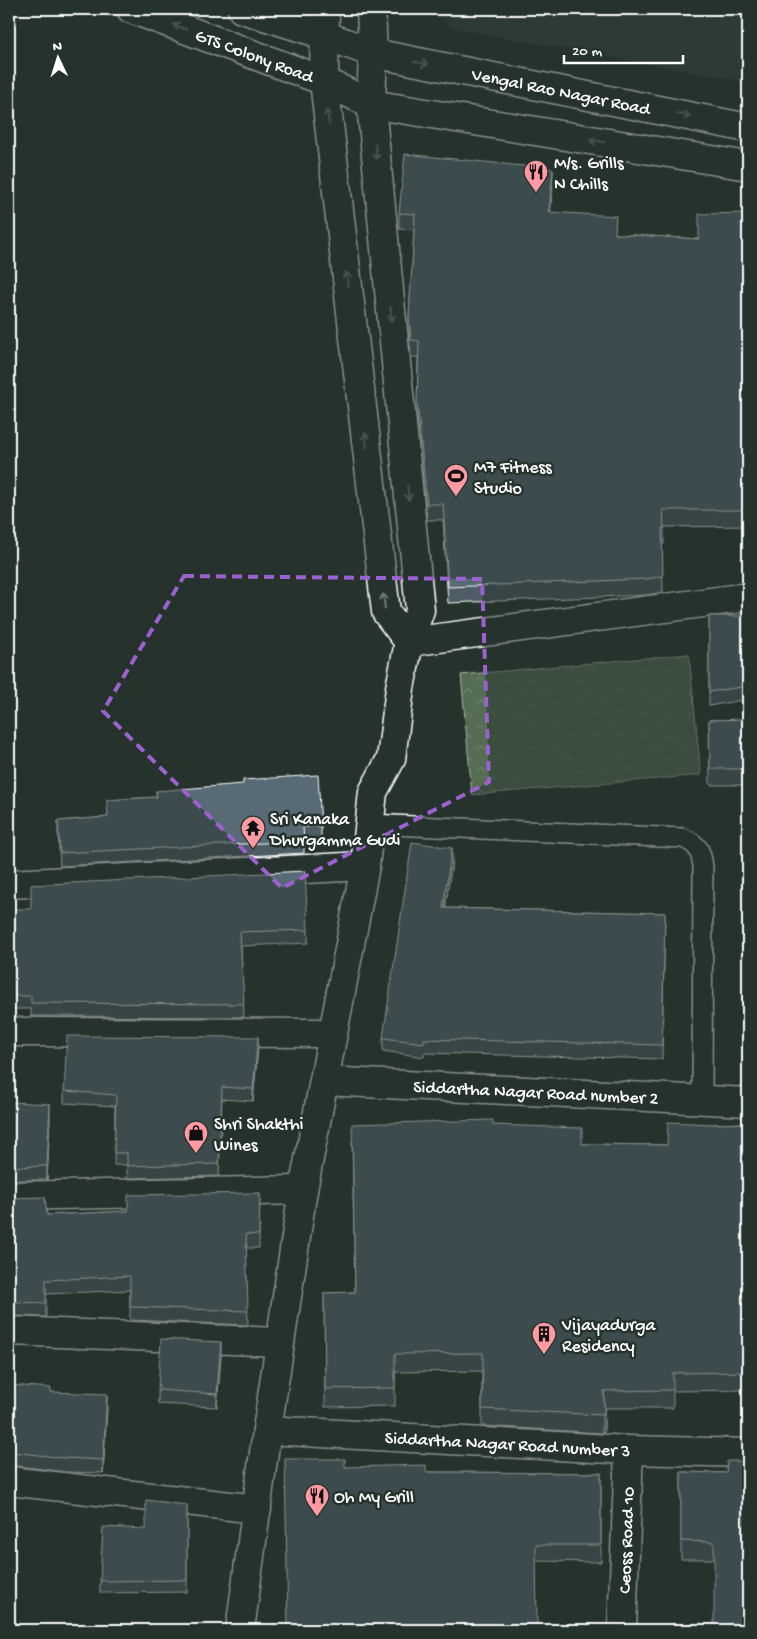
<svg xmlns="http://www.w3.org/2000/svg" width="757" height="1639" font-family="'Gochi Hand',sans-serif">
  <defs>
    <pattern id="forest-crowns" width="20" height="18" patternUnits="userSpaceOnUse" patternTransform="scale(1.25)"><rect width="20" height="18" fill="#556d52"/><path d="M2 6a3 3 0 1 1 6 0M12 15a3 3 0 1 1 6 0" fill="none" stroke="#6e836c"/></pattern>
  </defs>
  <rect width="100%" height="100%" fill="#26332d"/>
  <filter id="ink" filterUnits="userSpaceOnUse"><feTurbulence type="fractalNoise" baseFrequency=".02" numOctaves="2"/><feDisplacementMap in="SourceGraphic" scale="10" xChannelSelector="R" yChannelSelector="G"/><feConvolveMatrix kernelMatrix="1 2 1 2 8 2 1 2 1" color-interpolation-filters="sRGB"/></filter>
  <g filter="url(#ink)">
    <path fill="#354443" d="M434 9H748V82L453 28Z"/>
    <path fill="url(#forest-crowns)" stroke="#aab6a8" d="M689 654 701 775 472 795 461 675Z"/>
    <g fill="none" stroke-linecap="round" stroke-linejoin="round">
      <defs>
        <path id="lane" d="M369 824 683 838C699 845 701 851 703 867L702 1099"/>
        <g id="street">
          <path d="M409 642 748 597"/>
          <path d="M9 884 365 866"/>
          <path d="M9 1032 332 1033"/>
          <path id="s1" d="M324 1081 748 1102"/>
          <path d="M9 1196 303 1190"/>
          <path d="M9 1331 280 1342"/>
          <path id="s2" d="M267 1430 629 1450 748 1453"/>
          <path d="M9 1481 257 1509"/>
          <path id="s3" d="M622 1630 629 1450"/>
        </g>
        <g id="secondary">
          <path id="s4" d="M131 9 324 81 371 104 748 166"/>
          <path id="s5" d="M242 9 324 35 373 53 748 128"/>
          <path d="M325 9 324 81 386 612 409 642"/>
          <path d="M240 1630 267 1430 303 1190 365 866 373 792 391 759 400 688 409 642 420 610 371 104 373 53 371 9"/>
        </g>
      </defs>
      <use href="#lane" stroke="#fff" stroke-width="22"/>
      <use href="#street" stroke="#fff" stroke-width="31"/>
      <use href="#secondary" stroke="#fff" stroke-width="31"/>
      <use href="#lane" stroke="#26332d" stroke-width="19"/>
      <use href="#street" stroke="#26332d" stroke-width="28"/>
      <use href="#secondary" stroke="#26332d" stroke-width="28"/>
    </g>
    <path fill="#4d5b65" stroke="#fff" d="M553 185 550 212 616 234 699 239 748 213V526L664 527V544H662L663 592 647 595 448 603 443 520H427L417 418 418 357H411L409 333V317L414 230 399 229V213Z
      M709 616H748V699L709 706Z
      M748 719V785H710L709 720Z
      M156 791 321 826V839L304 840V853L60 866 58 833V821L108 817 107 800 156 797Z
      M452 862 445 908 665 913 662 1059 424 1053V1057L383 1051V1038Z
      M9 909 308 930V943L241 946 244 1017 31 1016V1009H9Z
      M747 982H748V1056H745Z
      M258 1048 253 1101 222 1099 219 1176 127 1178V1165H114L115 1106 64 1103V1091Z
      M9 1102 50 1118 47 1180H9Z
      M748 1123V1390L673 1391V1408H604V1432L602 1433 482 1426V1371L395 1372V1406L325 1407 324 1293 355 1292 352 1141 493 1125 582 1144 667 1145 713 1124Z
      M260 1193 259 1248H246L248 1325 130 1320V1290L46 1294V1317L15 1316V1299H9V1198L47 1215 128 1211Z
      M221 1355 217 1407 158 1404V1390Z
      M9 1385 51 1392 107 1408 103 1473 65 1472 11 1465 9 1466Z
      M345 1467 426 1472 601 1473V1562L536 1561Z
      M681 1472 726 1473 714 1559H681Z
      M187 1505V1592L100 1593V1581L146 1529Z"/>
    <path fill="#3e4a53" stroke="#fff" d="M553 169V185L549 228V212Z
      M452 848V862L443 922V908Z
      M258 1037V1048L253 1101V1089Z
      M50 1104V1118L47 1180V1166Z
      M221 1342V1355L217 1407V1394Z
      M604 1391V1432L602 1433V1415Z
      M107 1394V1408L103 1473V1460Z
      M9 1452H11V1465L9 1466Z"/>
    <path fill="#596a76" stroke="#fff" d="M405 154 553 169 549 212 616 216 615 234 699 239V214L748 213V510H663L664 528H662L663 576 647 579 448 587 443 504H427L417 402 419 341 411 340 409 317 415 214 399 213Z
      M709 616H748V686L709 692Z
      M748 719V769H710L709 720Z
      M318 775 321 826 303 827 304 841 60 853 58 821 108 817 107 800 157 797 156 791 243 784V780Z
      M412 842 452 848 443 908 665 913 662 1045 424 1039V1043L383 1038Z
      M305 871 308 930 240 932 244 1004 31 1003V996H9V909H31V885Z
      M747 982H748V1040H745Z
      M67 1036 258 1037 253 1089 222 1087 219 1164 127 1166V1153H114L116 1095 64 1091Z
      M9 1102 50 1104 47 1166 9 1167Z
      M493 1120V1125L582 1128V1144L667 1145 668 1122 713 1124 748 1123V1372L673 1373V1390L604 1391V1414L602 1415 482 1409 483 1353 395 1354V1388L325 1389 324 1293 355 1292 352 1124Z
      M260 1193 259 1235 246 1234 248 1311 130 1307V1276L46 1280V1303L15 1302V1285H9V1198L45 1197 47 1215 128 1211V1195Z
      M161 1339 221 1342 217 1394 158 1390Z
      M9 1385 51 1388V1392L107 1394 103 1460 65 1458 11 1452H9Z
      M285 1459H345V1467L426 1465V1472L601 1473V1545H536L537 1630H288Z
      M727 1461H748V1630H714V1542L681 1541V1472L726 1473Z
      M146 1500 187 1505V1580L100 1581 103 1527 146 1529Z"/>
    <defs><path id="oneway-shaft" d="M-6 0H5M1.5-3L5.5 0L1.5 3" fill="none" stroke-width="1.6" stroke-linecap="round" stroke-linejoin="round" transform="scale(1.25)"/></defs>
    <g stroke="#727a76">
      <use href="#oneway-shaft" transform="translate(180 27) rotate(-159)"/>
      <use href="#oneway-shaft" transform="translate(421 63) rotate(12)"/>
      <use href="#oneway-shaft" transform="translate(683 115) rotate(11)"/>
      <use href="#oneway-shaft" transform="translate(328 117) rotate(-97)"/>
      <use href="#oneway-shaft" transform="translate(597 141) rotate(-171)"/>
      <use href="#oneway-shaft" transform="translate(376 152) rotate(85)"/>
      <use href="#oneway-shaft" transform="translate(347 279) rotate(-97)"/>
      <use href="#oneway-shaft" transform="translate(391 314) rotate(85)"/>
      <use href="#oneway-shaft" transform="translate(366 440) rotate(-97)"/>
      <use href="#oneway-shaft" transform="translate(408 493) rotate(85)"/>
      <use href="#oneway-shaft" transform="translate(384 601) rotate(-97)"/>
    </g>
  </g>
  <path d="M0 0H757V1639H0ZM184 576 482 579 489 782 282 888 103 711Z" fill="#26332d" fill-opacity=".55" fill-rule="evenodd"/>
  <path fill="none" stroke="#9c61cf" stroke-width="4" stroke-dasharray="10 6" stroke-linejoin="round" d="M184 576 482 579 489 782 282 888 103 711Z"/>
  <defs>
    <symbol id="restaurant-pin" viewBox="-11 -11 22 30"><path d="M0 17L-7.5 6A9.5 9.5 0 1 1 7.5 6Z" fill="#ff9aa2" stroke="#26332d"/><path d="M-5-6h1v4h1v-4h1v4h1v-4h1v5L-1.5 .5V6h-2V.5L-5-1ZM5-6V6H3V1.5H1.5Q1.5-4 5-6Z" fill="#111"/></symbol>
    <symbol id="stadium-pin" viewBox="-11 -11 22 30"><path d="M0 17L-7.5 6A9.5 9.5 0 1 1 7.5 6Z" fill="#ff9aa2" stroke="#26332d"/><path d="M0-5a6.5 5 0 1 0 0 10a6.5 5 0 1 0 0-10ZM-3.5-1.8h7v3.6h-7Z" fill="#111"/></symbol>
    <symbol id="temple-pin" viewBox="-11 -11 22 30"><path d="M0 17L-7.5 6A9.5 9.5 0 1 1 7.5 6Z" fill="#ff9aa2" stroke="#26332d"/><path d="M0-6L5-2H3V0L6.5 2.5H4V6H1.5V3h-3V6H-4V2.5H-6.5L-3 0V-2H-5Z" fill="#111"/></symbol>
    <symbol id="shop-pin" viewBox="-11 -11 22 30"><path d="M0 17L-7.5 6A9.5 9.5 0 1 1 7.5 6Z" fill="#ff9aa2" stroke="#26332d"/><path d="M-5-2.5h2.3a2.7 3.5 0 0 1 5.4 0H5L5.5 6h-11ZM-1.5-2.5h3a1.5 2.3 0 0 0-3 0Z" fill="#111"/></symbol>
    <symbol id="building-pin" viewBox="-11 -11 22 30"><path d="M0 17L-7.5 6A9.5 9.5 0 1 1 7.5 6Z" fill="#ff9aa2" stroke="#26332d"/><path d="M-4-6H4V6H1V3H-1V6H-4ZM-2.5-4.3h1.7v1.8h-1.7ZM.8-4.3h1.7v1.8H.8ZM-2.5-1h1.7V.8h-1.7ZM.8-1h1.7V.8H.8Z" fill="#111"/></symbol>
  </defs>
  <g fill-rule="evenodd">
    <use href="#restaurant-pin" x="522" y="158" width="28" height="38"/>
    <use href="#stadium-pin" x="442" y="462" width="28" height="38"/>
    <use href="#temple-pin" x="239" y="814" width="28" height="38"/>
    <use href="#shop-pin" x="182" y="1119" width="28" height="38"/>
    <use href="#building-pin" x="530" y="1320" width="28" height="38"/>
    <use href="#restaurant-pin" x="303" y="1482" width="28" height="38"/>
  </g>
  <g text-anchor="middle" stroke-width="5" stroke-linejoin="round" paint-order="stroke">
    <g font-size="18" fill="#fff" stroke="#26332d">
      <text dy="6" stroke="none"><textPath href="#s4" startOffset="132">GTS Colony Road</textPath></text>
      <text dy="6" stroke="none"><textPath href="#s5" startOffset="330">Vengal Rao Nagar Road</textPath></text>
      <text dy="6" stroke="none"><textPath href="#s1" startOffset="212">Siddartha Nagar Road number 2</textPath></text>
      <text dy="6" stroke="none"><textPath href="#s2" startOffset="241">Siddartha Nagar Road number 3</textPath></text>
      <text dy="6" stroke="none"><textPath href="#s3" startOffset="90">Ceoss Road 10</textPath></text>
    </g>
    <g font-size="18" fill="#fff" stroke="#26332d" text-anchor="start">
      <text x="554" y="168">M/s. Grills<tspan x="554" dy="21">N Chills</tspan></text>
      <text x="474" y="472">M7 Fitness<tspan x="474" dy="21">Studio</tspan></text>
      <text x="270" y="824">Sri Kanaka<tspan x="270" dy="21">Dhurgamma Gudi</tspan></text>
      <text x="214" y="1129">Shri Shakthi<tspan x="214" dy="21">Wines</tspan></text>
      <text x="562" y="1330">Vijayadurga<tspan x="562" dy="21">Residency</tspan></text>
      <text x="334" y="1502">Oh My Grill</text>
    </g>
  </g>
  <rect width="757" height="1639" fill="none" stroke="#26332d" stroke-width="30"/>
  <rect x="15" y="15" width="727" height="1609" fill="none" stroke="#fff" stroke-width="2" filter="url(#ink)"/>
  <g transform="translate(58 58) rotate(356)" stroke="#26332d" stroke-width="4" paint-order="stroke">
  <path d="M0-4L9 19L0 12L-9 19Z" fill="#ffffff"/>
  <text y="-8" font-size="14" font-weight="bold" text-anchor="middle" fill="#ffffff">N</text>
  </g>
  <path d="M564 55v8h119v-8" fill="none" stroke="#ffffff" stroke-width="2.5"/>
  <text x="572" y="55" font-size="15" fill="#ffffff" stroke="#26332d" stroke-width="4" paint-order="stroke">20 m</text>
</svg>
